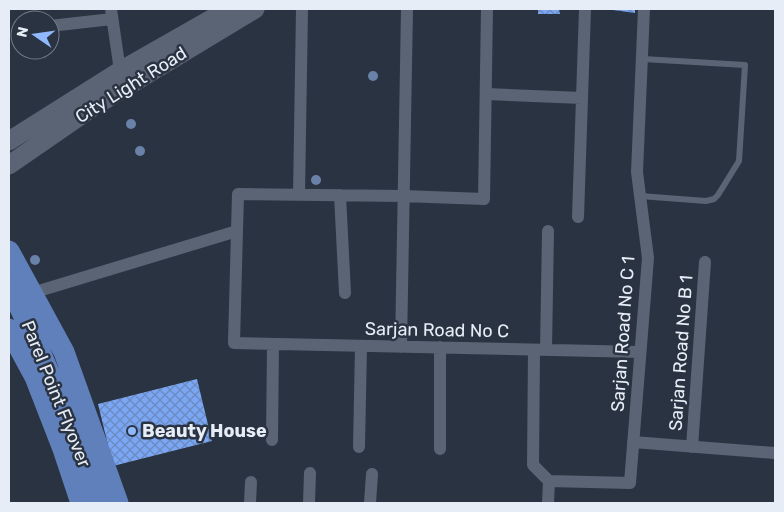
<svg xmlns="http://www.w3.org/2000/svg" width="784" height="512" font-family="Rubik,sans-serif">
  <defs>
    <pattern id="building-cross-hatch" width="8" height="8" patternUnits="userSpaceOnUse" patternTransform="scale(1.25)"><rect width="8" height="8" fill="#7aa6f3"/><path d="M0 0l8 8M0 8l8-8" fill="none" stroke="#6a8ac0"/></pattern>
  </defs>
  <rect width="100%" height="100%" fill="#2a3341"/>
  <path fill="url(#building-cross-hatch)" d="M538 9H559L560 14H538Z
    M613 9H635V13L613 10Z
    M197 379 212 441 113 466 98 404Z"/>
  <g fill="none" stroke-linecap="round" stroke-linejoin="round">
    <path stroke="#5b6474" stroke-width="6" d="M640 196 706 201 714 199 718 195 739 161 745 65 643 59"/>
    <path stroke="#5b6474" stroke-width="12" d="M111 9 120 71
      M50 26 112 19
      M486 94 582 98
      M299 195 302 9
      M340 195 345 293
      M578 217 585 9
      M237 231 238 194 403 196 484 199 487 9
      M32 293 237 231 234 343 640 352
      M401 347 407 9
      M534 350 533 465 549 481
      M546 350 548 231
      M272 440 273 344
      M633 442 775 453
      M359 447 361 346
      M692 447 705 262
      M440 449V347
      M250 503 251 482
      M309 503 310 473
      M370 503 372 474
      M548 503 549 481 630 483 648 258 637 172 644 9"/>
    <path stroke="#5b6474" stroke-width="19" d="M9 141 120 71 229 9
      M9 165 96 105 255 9"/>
    <path stroke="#5f80ba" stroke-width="21" d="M9 251 64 352 118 503
      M9 286C45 356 73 429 99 503
      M9 329 35 377 63 449 81 503"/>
  </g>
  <g fill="#6a82a8">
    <circle cx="373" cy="76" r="5"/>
    <circle cx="131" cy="124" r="5"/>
    <circle cx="140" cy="151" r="5"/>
    <circle cx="316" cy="180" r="5"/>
    <circle cx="35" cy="260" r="5"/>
  </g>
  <circle fill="#90b8fd" stroke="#2a3341" stroke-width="2" cx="132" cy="431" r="5"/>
  <g text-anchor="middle" stroke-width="5" stroke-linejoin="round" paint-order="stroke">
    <g font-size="18" fill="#e7edf6" stroke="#2a3341">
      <text transform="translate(131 85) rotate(-32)" y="6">City Light Road</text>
      <text transform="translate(437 330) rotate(1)" y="6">Sarjan Road No C</text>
      <text transform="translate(623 334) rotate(-86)" y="6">Sarjan Road No C 1</text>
      <text transform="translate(681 353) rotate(-86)" y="6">Sarjan Road No B 1</text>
      <text transform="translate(56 394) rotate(68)" y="6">Parel Point Flyover</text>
    </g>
    <g font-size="18" font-weight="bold" fill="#e7edf6" stroke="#2a3341" text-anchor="start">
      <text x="142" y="437">Beauty House</text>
    </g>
  </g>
  <rect width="784" height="512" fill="none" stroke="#e7edf6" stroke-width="20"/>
  <g transform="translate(35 35) rotate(283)"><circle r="24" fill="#2a3341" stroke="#767d89"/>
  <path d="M0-4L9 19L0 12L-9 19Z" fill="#90b8fd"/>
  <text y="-8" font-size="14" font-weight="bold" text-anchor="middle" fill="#e7edf6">N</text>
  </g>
</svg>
